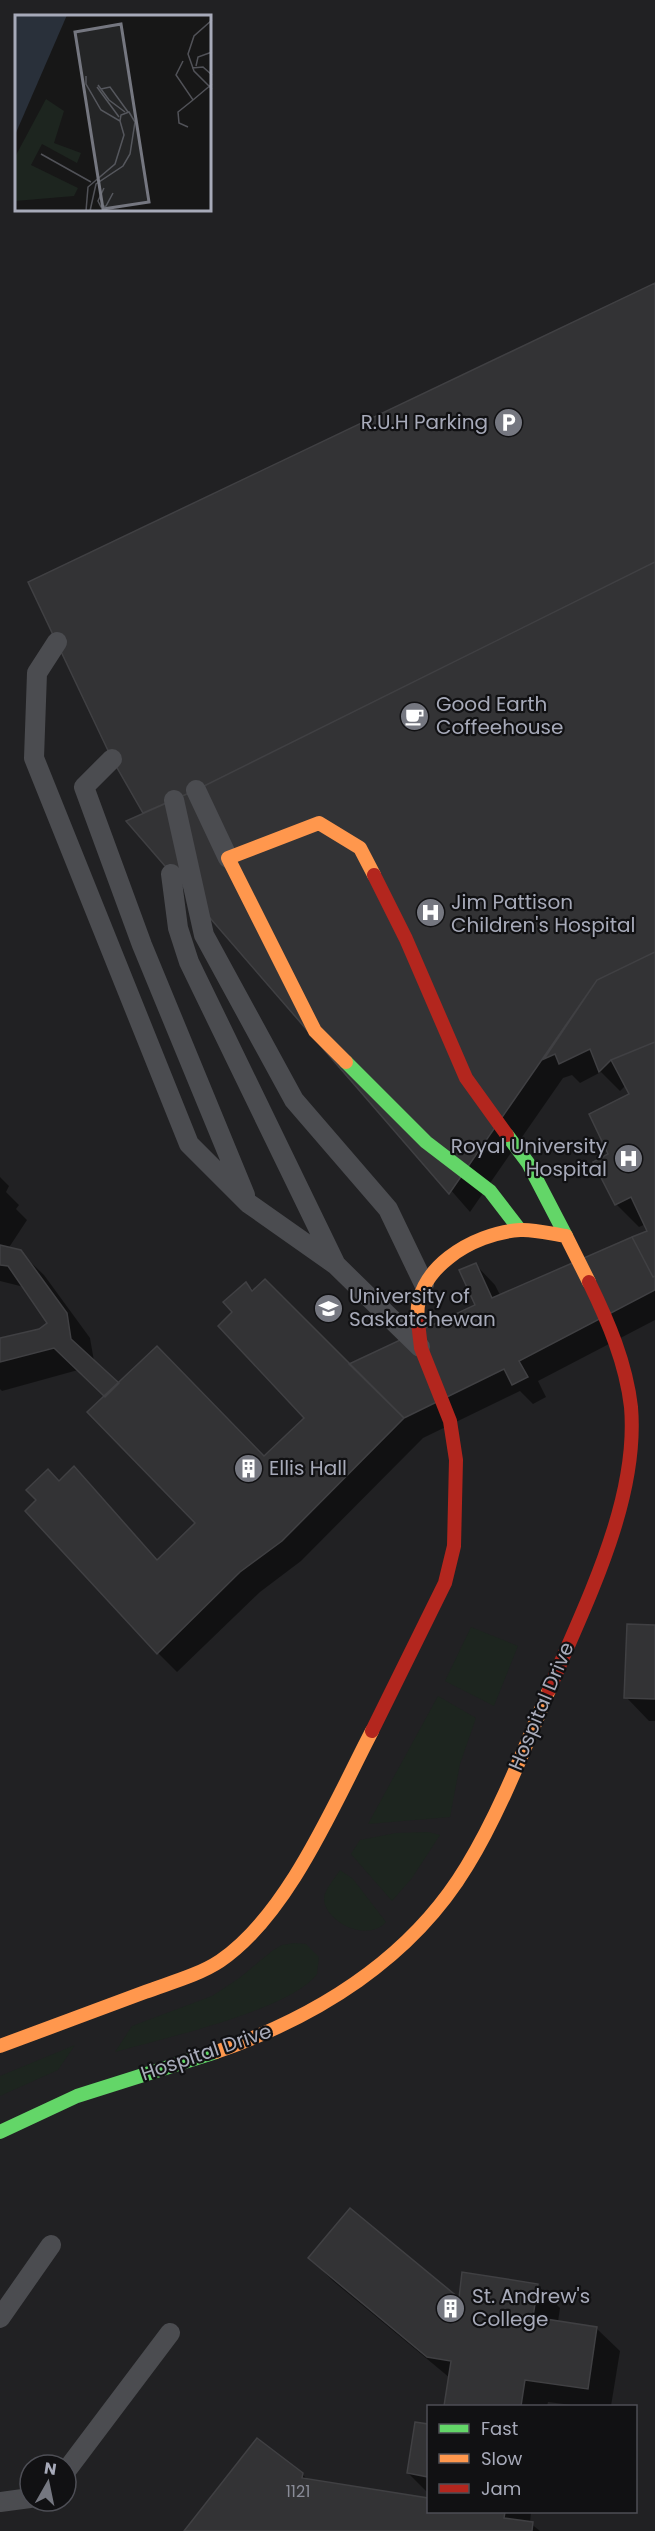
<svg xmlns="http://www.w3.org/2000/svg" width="655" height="2531" font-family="Poppins,sans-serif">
  <rect width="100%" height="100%" fill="#171717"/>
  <path fill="#212123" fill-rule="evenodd" d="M0 0H655V2531H0ZM16 16H210V210H16ZM428 2406H636V2512H428ZM30 2465H66V2501H30Z"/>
  <path fill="#1d251f" d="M471 1627 518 1646 494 1706 445 1681Z
    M438 1696 476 1718 460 1764 450 1817 368 1824Z
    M428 1832 440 1835 412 1878 392 1901 351 1854 360 1840 396 1833Z
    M340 1870 353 1879 386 1922C366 1944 323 1920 324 1898 325 1889 335 1878 340 1870Z
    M294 1943 306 1944 319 1957 317 1974C291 2010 161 2039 115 2052L132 2026 212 1996 238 1979 272 1951 282 1945Z
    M75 2045 58 2070 0 2096V2076Z"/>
  <path fill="#0007" d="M655 285V1320L538 1381 546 1397 533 1404 520 1391 423 1438 301 1561 260 1592 177 1672 158 1653 59 1482 74 1468 158 1561 197 1523 105 1397 78 1370 2 1391 0 1389V1340L40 1331 49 1323 24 1287 0 1281V1177L9 1186 6 1192 19 1205 16 1209 27 1220 8 1249 20 1252 44 1275 90 1338 94 1361 119 1384 264 1458 306 1418 234 1312 246 1284 349 1366 477 1306 476 1265 495 1285 500 1295 649 1232 646 1224 639 1227 616 1204 610 1154 631 1095 626 1085 620 1091 601 1072 580 1083 572 1075 563 1078 470 1212 128 821 146 814 113 758Z
    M655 1627V1721H649L626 1697Z
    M310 2258 460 2301 537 2285 560 2308 558 2322 596 2328 620 2351 611 2406H579L548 2402 547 2406H446L450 2378 333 2281Z
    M417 2424 428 2426V2493L408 2473Z
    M302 2474 309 2481 428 2500V2512H531L530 2523 540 2531H186Z"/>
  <path fill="#333335" stroke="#404043" stroke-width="1.5" d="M655 283V562L196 790 143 813 112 759 28 582Z
    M655 562V952L597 980 449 1194 126 821 196 790Z
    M655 952V1042L611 1060 599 1072 590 1049 559 1064 555 1054 544 1059 597 980Z
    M655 1042V1276L653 1277 632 1237 647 1231 631 1197 615 1205 593 1162 608 1154 589 1114 629 1094 611 1060Z
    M632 1237 653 1277 655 1276V1290L519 1361 528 1377 512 1385 504 1369 404 1418 349 1364 475 1305 459 1270 476 1263 492 1298Z
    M0 1245 21 1250 67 1313 71 1339 119 1383 105 1397 54 1348 0 1362V1338L39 1329 47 1323 8 1266 0 1265Z
    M265 1279 404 1418 282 1541 240 1572 157 1654 25 1511 36 1500 26 1490 48 1469 59 1481 74 1466 157 1560 195 1523 87 1412 157 1346 264 1456 304 1418 218 1326 232 1312 223 1302 246 1282 252 1291Z
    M627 1624 655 1625V1699L624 1698Z
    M350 2208 459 2298 462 2272 538 2284 533 2317 597 2327 588 2389 525 2380 521 2406H444L451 2361 427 2357 308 2258Z
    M415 2422 428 2424V2477L407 2473Z
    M257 2438 303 2473 302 2478 428 2498V2512H505L504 2518 533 2522 532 2531H184Z"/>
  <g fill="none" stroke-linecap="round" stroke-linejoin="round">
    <path stroke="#4b4c50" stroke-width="20" d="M57 642 37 673 34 758 189 1144 248 1203 336 1265 420 1347
      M112 759 84 787 142 945 245 1195
      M196 790 228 858
      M174 800 204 935 294 1100 388 1209 424 1284
      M171 874 178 928 189 962 336 1265
      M0 2318 51 2245
      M66 2471 170 2333
      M0 2502 30 2498"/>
    <path stroke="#63d668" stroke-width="14" d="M346 1062 426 1142 490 1191 520 1230
      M507 1135 528 1163 566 1236
      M0 2132 77 2096 216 2052"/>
    <path stroke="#ff974d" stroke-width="14" d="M346 1062 315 1031 228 858 319 823 360 848 374 875
      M418 1322C411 1270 473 1233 520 1230 534 1229 552 1234 566 1236L589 1282
      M0 2046C48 2028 97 2010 145 1992 169 1983 199 1975 220 1961 288 1915 335 1802 372 1731
      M216 2052C316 2017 411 1959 467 1866 499 1814 525 1747 549 1690"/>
    <path stroke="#b3261e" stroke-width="14" d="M374 875 406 939 466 1078 507 1135
      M549 1690C585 1604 639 1501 631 1407 626 1363 608 1321 589 1282
      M372 1731 445 1583 454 1546 456 1460 450 1421 421 1348 418 1322"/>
  </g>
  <defs>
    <symbol id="parking-disc" viewBox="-11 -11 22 22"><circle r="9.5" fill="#757780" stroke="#111113"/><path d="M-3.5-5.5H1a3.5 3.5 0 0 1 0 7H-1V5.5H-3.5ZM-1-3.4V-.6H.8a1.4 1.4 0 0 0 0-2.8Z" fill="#fff"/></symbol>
    <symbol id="cafe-disc" viewBox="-11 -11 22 22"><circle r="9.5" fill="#757780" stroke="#111113"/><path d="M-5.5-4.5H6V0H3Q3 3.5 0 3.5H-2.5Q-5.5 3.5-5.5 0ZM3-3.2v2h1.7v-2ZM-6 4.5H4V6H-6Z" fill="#fff"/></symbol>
    <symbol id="hospital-disc" viewBox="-11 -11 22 22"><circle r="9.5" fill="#757780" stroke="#111113"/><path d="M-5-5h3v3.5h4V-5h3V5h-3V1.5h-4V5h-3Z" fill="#fff"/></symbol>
    <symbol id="university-disc" viewBox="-11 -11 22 22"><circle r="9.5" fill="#757780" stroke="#111113"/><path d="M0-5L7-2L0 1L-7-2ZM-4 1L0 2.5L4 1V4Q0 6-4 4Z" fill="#fff"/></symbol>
    <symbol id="building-disc" viewBox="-11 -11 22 22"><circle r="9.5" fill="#757780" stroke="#111113"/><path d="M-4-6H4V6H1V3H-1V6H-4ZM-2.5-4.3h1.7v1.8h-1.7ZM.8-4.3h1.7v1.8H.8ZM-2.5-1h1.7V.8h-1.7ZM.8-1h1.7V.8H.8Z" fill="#fff"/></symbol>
  </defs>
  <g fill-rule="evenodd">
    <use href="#parking-disc" x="492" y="406" width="33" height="33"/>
    <use href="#cafe-disc" x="398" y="700" width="33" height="33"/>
    <use href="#hospital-disc" x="414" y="896" width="33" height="33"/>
    <use href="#hospital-disc" x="612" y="1142" width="33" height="33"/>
    <use href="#university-disc" x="312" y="1292" width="33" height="33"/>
    <use href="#building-disc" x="232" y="1452" width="33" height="33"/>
    <use href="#building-disc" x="434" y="2292" width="33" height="33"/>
  </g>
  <g text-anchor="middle" stroke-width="4.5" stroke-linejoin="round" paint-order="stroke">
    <g font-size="16" fill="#8a8c98">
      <text x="298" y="2497">1121</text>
    </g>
    <g font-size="20" fill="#a7aab9" stroke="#111113" text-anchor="start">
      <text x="488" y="429" text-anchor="end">R.U.H Parking</text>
      <text x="436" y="711">Good Earth<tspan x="436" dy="23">Coffeehouse</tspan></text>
      <text x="451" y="909">Jim Pattison<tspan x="451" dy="23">Children's Hospital</tspan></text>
      <text x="607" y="1153" text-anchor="end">Royal University<tspan x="607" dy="23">Hospital</tspan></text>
      <text x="349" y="1303">University of<tspan x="349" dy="23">Saskatchewan</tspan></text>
      <text x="269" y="1475">Ellis Hall</text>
      <text x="472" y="2303">St. Andrew's<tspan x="472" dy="23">College</tspan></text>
    </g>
    <g font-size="20" fill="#a7aab9" stroke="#111113">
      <text transform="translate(541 1706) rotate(-67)" y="7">Hospital Drive</text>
      <text transform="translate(206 2052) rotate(-19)" y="7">Hospital Drive</text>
    </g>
  </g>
  <g transform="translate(15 15)">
    <rect width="196" height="196" fill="#171717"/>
    <path d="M31 84 49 96 39 128 66 138 62 148 27 129 16 150 63 173 59 181 0 186V142Z" fill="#1d251f"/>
    <path d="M0 0H52L0 120Z" fill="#29303a"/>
    <path fill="none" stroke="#515258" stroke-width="1.5" d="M197 5 179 21 173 39 179 56 197 74M168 46 161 60 178 85 197 69M181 51 183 42 197 37M177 53 188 52 197 60M83 70 94 85 110 97M82 72 104 102M86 74 95 72 113 97M173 112 164 108 163 97 178 85M35 144 26 139 76 167M89 173 83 186 86 192 91 191 98 178M71 196 73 172 100 149 109 120 105 106 86 95 71 69V61M75 196 81 169 108 151 115 139 120 107 114 97 106 100 105 106"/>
    <path fill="#757780" fill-opacity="0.15" stroke="#757780" stroke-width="3" d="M106 9 134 187 88 194 60 17Z"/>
    <rect width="196" height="196" fill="none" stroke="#a7aab9" stroke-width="3"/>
  </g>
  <rect x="427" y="2405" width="210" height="108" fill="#111113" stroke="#4d4e55" stroke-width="1.5"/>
  <rect x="439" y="2424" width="30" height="9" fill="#63d668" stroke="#4d4e55" stroke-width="1.5"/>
  <text x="481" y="2435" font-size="18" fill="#a7aab9">Fast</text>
  <rect x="439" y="2454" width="30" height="9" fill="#ff974d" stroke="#4d4e55" stroke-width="1.5"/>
  <text x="481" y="2465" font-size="18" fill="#a7aab9">Slow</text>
  <rect x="439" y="2484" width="30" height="9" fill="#b3261e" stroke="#4d4e55" stroke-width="1.5"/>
  <text x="481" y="2495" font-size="18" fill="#a7aab9">Jam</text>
  <g transform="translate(48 2483) rotate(9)"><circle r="28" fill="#111113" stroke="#4d4e55" stroke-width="1.5"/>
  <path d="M0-4.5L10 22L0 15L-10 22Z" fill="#757780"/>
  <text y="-9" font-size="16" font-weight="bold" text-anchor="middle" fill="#a7aab9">N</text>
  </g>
</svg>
